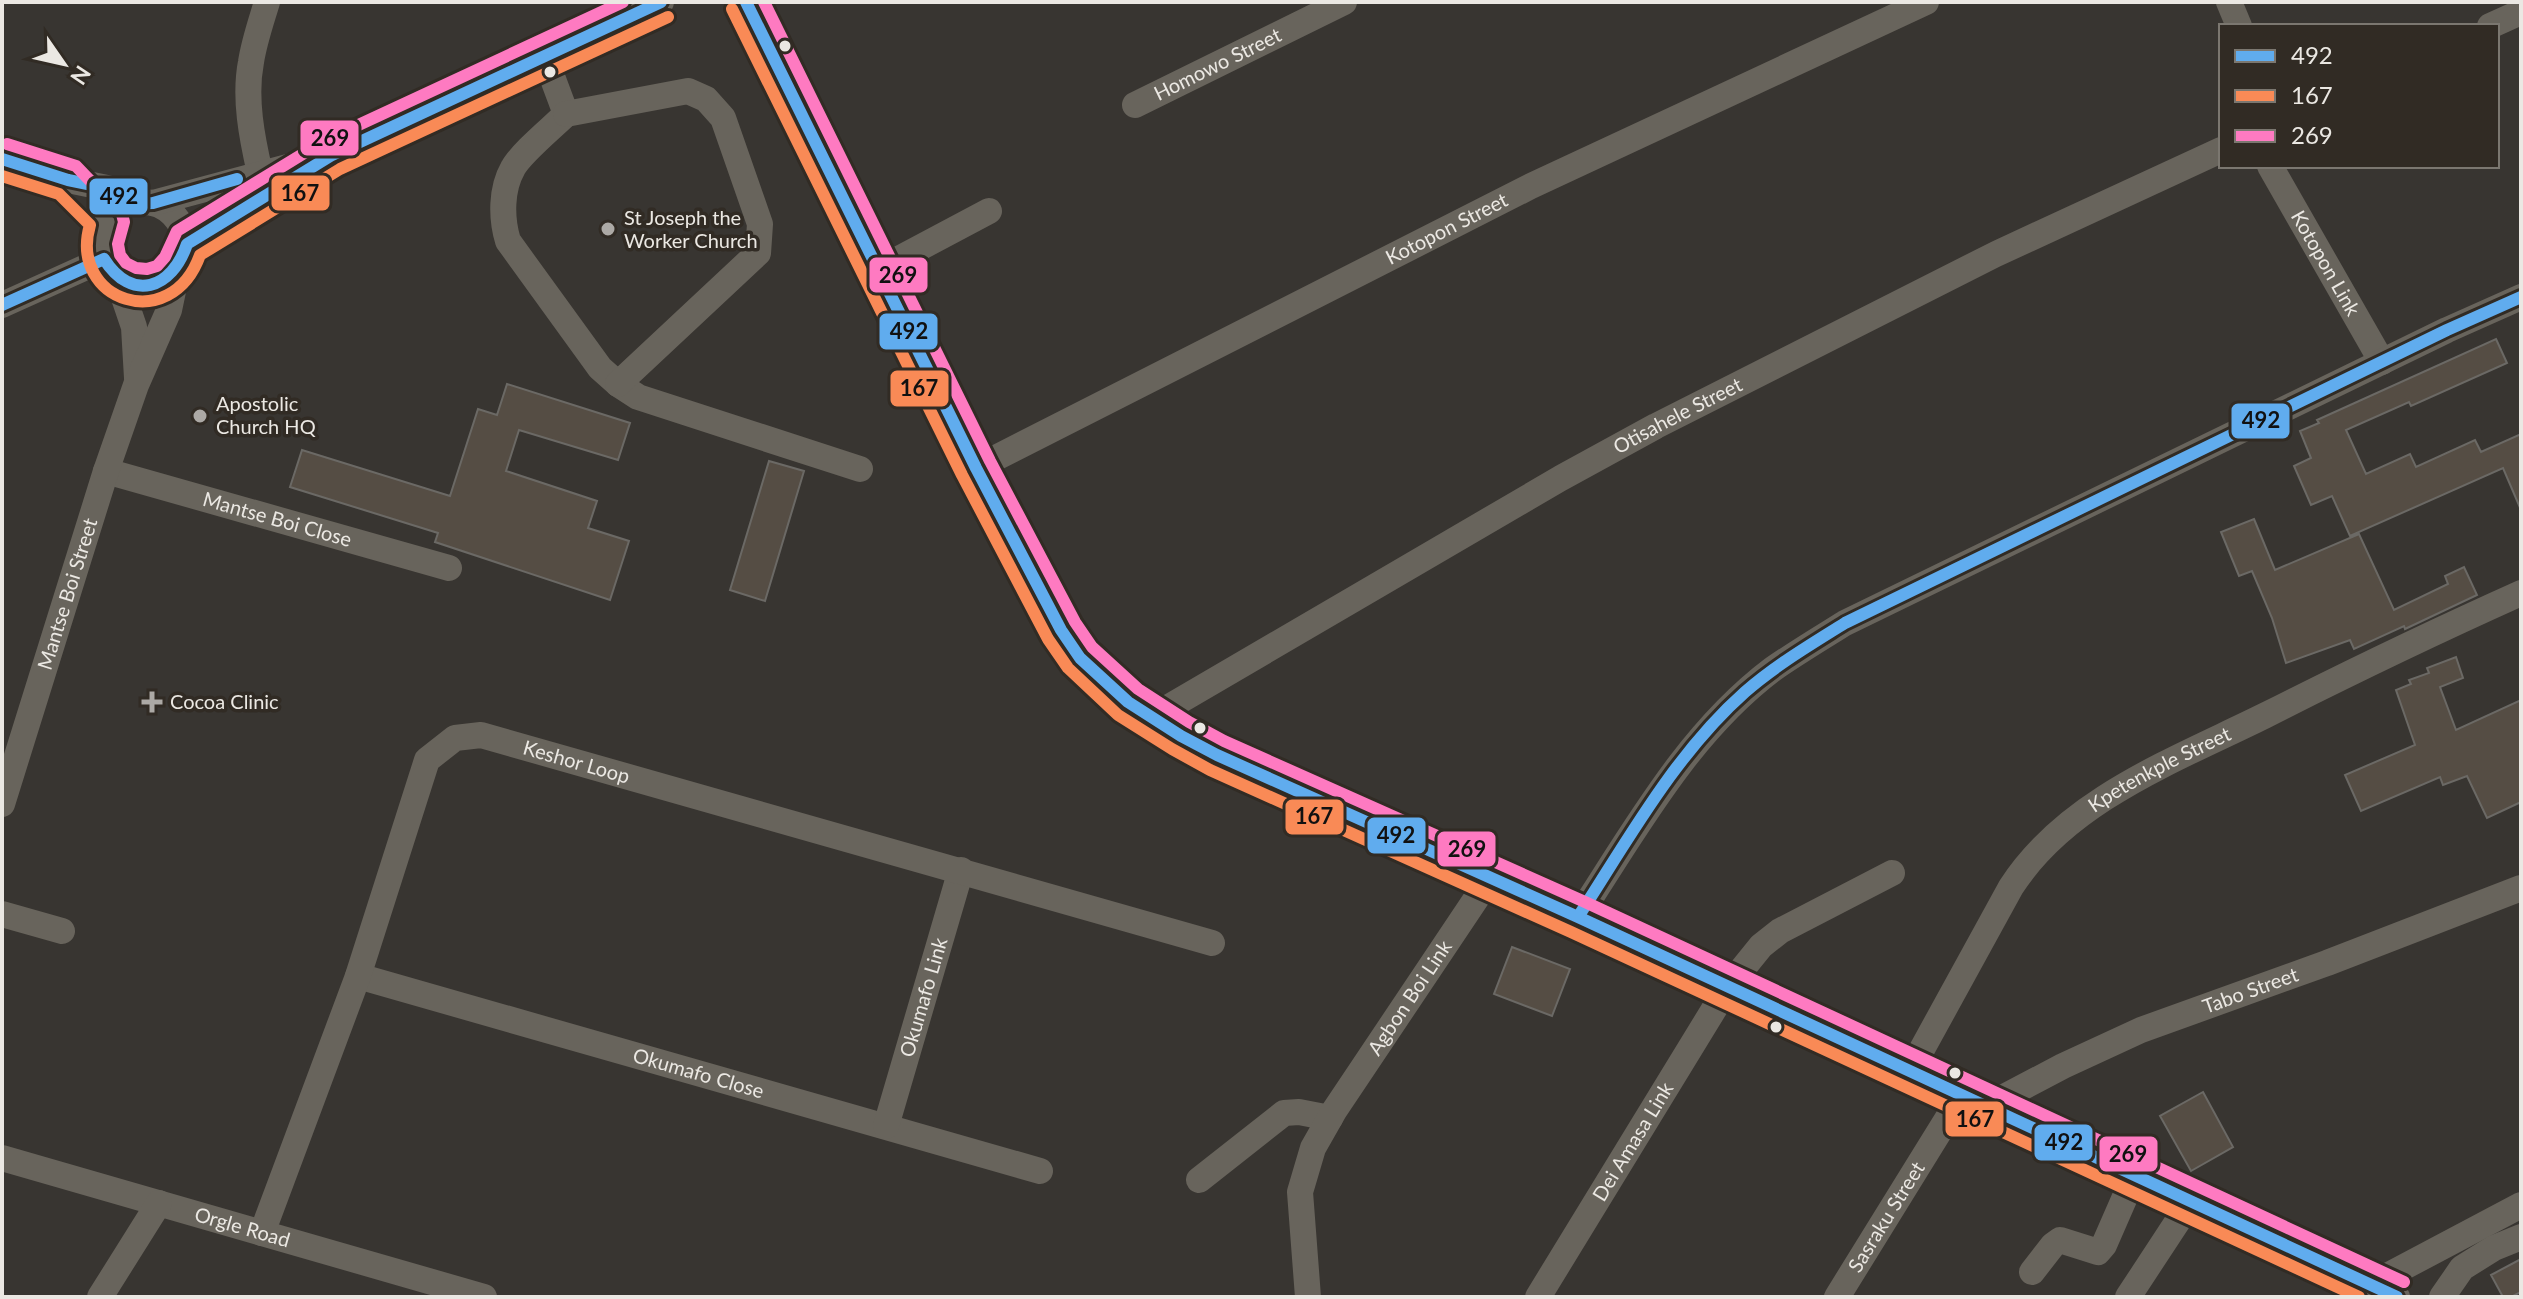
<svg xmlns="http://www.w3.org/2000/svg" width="2523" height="1299" font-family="Lato,sans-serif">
  <rect width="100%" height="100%" fill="#383531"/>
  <path fill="#554d44" stroke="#6b6965" stroke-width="2" d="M2496 339 2507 363 2411 406 2409 402 2346 430 2366 474 2410 454 2416 467 2475 440 2481 452 2521 434V510L2503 468 2350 536 2332 496 2311 505 2294 466 2311 458 2300 431 2319 423 2317 420Z
    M507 384 630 423 618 460 519 430 506 471 597 501 588 528 629 541 610 600 435 542 438 533 290 487 302 450 450 496 478 409 497 415Z
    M769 461 804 471 765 601 730 590Z
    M2254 519 2275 570 2359 534 2394 610 2448 584 2445 576 2464 567 2477 595 2405 629 2404 626 2354 649 2350 640 2286 663 2272 618 2252 571 2239 576 2221 532Z
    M2456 657 2463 678 2440 687 2456 730 2521 700V802L2487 818 2467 776 2443 785 2440 777 2361 811 2345 775 2415 745 2396 690 2411 684 2409 680 2429 673 2427 668Z
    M1512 947 1570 969 1552 1016 1494 994Z
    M2203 1092 2233 1147 2191 1171 2160 1116Z
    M2521 1259V1292L2511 1297H2503L2491 1275Z"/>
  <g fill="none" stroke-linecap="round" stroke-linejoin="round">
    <g stroke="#68645c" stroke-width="26">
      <path d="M746 2 976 468 1061 630 1080 658 1128 702 1181 736 1217 755 1578 917 2397 1297"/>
      <path d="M2229 2 2239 26"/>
      <path d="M2490 26 2521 12"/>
      <path d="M544 55 566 114C553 127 521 153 513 168 501 189 501 218 508 241L600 368 618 384 638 397 860 469"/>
      <path id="s1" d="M1135 105 1344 2"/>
      <path d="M566 114 688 91 706 99 723 118 760 224 758 253 618 384"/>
      <path d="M2 159 68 180 107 188 129 204"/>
      <path id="s2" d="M2270 166 2382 362"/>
      <path d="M260 173C252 138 244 98 251 62 254 42 261 22 267 2"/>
      <circle cx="143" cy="244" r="42"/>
      <path d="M153 203 306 162"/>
      <path d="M187 244 332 155 661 2"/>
      <path d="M878 270 989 211"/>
      <path d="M117 277 134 327 137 378"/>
      <path d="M2 305 104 259"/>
      <path id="s3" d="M976 468 1531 186 1926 2"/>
      <path id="s4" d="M106 471 449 568"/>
      <path id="s5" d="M1152 717 1561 478 1656 426 1996 254 2221 150"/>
      <path id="s6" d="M2 804 106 471 136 385 169 310 178 267"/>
      <path d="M2 914 62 931"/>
      <path d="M1578 917C1635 830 1688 733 1773 669 1796 653 1821 638 1845 623L2447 330 2521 297"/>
      <path id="s7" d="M358 976 1040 1171"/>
      <path id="s8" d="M1910 1071 2011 887C2067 800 2175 760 2264 716 2349 673 2434 632 2521 593"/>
      <path id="s9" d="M1987 1106 2063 1066 2141 1030 2327 963 2521 888"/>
      <path id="s10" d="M886 1126 961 870"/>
      <path id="s11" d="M2 1158 484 1297"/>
      <path d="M1199 1180 1284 1113 1299 1112 1330 1118"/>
      <path id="s12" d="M262 1233 358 976 427 760 455 738 481 735 1212 943"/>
      <path d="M2032 1272 2053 1245 2060 1240 2098 1252 2104 1245 2135 1174"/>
      <path d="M2370 1285 2521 1205"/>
      <path d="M100 1297 159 1203"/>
      <path id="s13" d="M1308 1297 1300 1192 1313 1148 1334 1111 1490 878"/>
      <path id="s14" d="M1538 1297 1727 988 1761 946 1780 931 1892 873"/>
      <path id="s15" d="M1837 1297 1962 1095"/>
      <path d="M2128 1297 2191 1201"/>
      <path d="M2442 1297 2462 1268 2494 1248 2521 1237"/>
    </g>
    <defs>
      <path id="bus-1" d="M746 2 976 468 1061 630 1080 658 1128 702 1181 736 1217 755 1578 917 2397 1297
        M2 159 68 180 107 188 129 204 153 203 237 179
        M2 305 104 259C132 303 172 289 187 244L332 155 661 2
        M1578 917C1628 840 1675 754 1745 692 1776 665 1810 645 1845 623L2447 330 2521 297"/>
      <path id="bus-2" d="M732 9 962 475 1048 639 1068 668 1118 715 1172 749 1210 770 1571 932 2359 1297
        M2 176 59 194 90 225C68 301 171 336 200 255L340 169 668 17"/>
      <path id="bus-3" d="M764 2 990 461 1075 622 1092 647 1138 689 1189 722 1224 741 1585 902 2404 1282
        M7 144 76 166 122 214 124 222 118 244 120 255 126 263 136 268 147 269 157 266 165 257 177 231 324 141 623 2"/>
    </defs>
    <use href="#bus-1" stroke="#312b24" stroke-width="18"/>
    <use href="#bus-2" stroke="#312b24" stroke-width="18"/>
    <use href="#bus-3" stroke="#312b24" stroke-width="18"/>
    <use href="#bus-1" stroke="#60acee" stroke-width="12"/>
    <use href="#bus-2" stroke="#f98a56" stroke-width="12"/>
    <use href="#bus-3" stroke="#fe7ac1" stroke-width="12"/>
  </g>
  <g fill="#ebe8e3" stroke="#312b24" stroke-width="3">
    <circle cx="785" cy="46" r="7"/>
    <circle cx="550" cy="72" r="7"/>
    <circle cx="1200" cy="728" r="7"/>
    <circle cx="1776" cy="1027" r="7"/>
    <circle cx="1955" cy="1073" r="7"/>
  </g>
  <g fill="#aca9a5" stroke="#312b24" stroke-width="3">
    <circle cx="608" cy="229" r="8"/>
    <circle cx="200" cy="416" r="8"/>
    <path d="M148 690h8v8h8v8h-8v8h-8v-8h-8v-8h8z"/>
  </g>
  <g text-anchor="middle" stroke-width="7" stroke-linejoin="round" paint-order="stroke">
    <g font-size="20" fill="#ebe8e3" stroke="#312b24">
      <text dy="7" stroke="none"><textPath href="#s1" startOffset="92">Homowo Street</textPath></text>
      <text dy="7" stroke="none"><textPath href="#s3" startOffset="528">Kotopon Street</textPath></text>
      <text dy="7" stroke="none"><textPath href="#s2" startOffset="112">Kotopon Link</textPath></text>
      <text dy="7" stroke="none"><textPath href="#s5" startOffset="606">Otisahele Street</textPath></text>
      <text dy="7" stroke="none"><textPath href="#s4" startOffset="178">Mantse Boi Close</textPath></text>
      <text dy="7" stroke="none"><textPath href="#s6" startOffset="220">Mantse Boi Street</textPath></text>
      <text dy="7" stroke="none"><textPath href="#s12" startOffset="662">Keshor Loop</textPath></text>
      <text dy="7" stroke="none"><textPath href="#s8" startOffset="402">Kpetenkple Street</textPath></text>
      <text dy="7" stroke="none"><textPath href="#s9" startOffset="288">Tabo Street</textPath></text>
      <text dy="7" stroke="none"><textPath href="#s10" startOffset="134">Okumafo Link</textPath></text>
      <text dy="7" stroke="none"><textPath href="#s13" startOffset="330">Agbon Boi Link</textPath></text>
      <text dy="7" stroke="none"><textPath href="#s7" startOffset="354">Okumafo Close</textPath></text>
      <text dy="7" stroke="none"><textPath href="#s14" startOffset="182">Dei Amasa Link</textPath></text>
      <text dy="7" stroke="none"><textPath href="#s15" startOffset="94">Sasraku Street</textPath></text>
      <text dy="7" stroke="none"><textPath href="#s11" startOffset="250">Orgle Road</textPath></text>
    </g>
    <g font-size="20" fill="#ebe8e3" stroke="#312b24" text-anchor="start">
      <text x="624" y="225">St Joseph the<tspan x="624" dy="23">Worker Church</tspan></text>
      <text x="216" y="411">Apostolic<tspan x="216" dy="23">Church HQ</tspan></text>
      <text x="170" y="709">Cocoa Clinic</text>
    </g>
  </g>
  <g stroke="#312b24" stroke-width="3">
    <rect x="299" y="119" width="61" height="38" rx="8" fill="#fe7ac1"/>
    <rect x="270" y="174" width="61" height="38" rx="8" fill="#f98a56"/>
    <rect x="88" y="177" width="61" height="39" rx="8" fill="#60acee"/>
    <rect x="868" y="256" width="61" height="38" rx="8" fill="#fe7ac1"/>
    <rect x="878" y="312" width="61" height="39" rx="8" fill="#60acee"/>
    <rect x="889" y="369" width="61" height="39" rx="8" fill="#f98a56"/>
    <rect x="2230" y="402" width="61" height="38" rx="8" fill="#60acee"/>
    <rect x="1284" y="798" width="61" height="38" rx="8" fill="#f98a56"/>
    <rect x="1366" y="816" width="61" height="39" rx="8" fill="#60acee"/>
    <rect x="1436" y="830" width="61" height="38" rx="8" fill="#fe7ac1"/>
    <rect x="1944" y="1100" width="61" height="38" rx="8" fill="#f98a56"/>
    <rect x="2033" y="1123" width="61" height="39" rx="8" fill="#60acee"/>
    <rect x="2098" y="1135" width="61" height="38" rx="8" fill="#fe7ac1"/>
  </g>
  <g font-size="22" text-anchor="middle" font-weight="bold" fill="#111">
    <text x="330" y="146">269</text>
    <text x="300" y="201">167</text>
    <text x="119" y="204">492</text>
    <text x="898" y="283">269</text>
    <text x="909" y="339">492</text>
    <text x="919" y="396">167</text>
    <text x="2261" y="428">492</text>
    <text x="1314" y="824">167</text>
    <text x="1396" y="843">492</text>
    <text x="1467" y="857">269</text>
    <text x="1975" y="1127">167</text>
    <text x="2064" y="1150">492</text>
    <text x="2128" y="1162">269</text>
  </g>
  <rect width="2523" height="1299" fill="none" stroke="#ebe8e3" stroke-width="8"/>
  <rect x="2219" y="24" width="280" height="144" fill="#312b24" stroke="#7b7770" stroke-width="2"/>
  <rect x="2235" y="50" width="40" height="12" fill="#60acee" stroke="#7b7770" stroke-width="2"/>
  <text x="2291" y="64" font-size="24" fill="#ebe8e3">492</text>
  <rect x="2235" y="90" width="40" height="12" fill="#f98a56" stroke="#7b7770" stroke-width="2"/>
  <text x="2291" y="104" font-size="24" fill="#ebe8e3">167</text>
  <rect x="2235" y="130" width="40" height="12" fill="#fe7ac1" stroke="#7b7770" stroke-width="2"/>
  <text x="2291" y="144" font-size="24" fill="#ebe8e3">269</text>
  <g transform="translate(64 64) rotate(124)" stroke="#312b24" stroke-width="6" paint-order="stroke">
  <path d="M0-6L14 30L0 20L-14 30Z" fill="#ebe8e3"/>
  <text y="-12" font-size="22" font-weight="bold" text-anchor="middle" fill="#ebe8e3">N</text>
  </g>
</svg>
